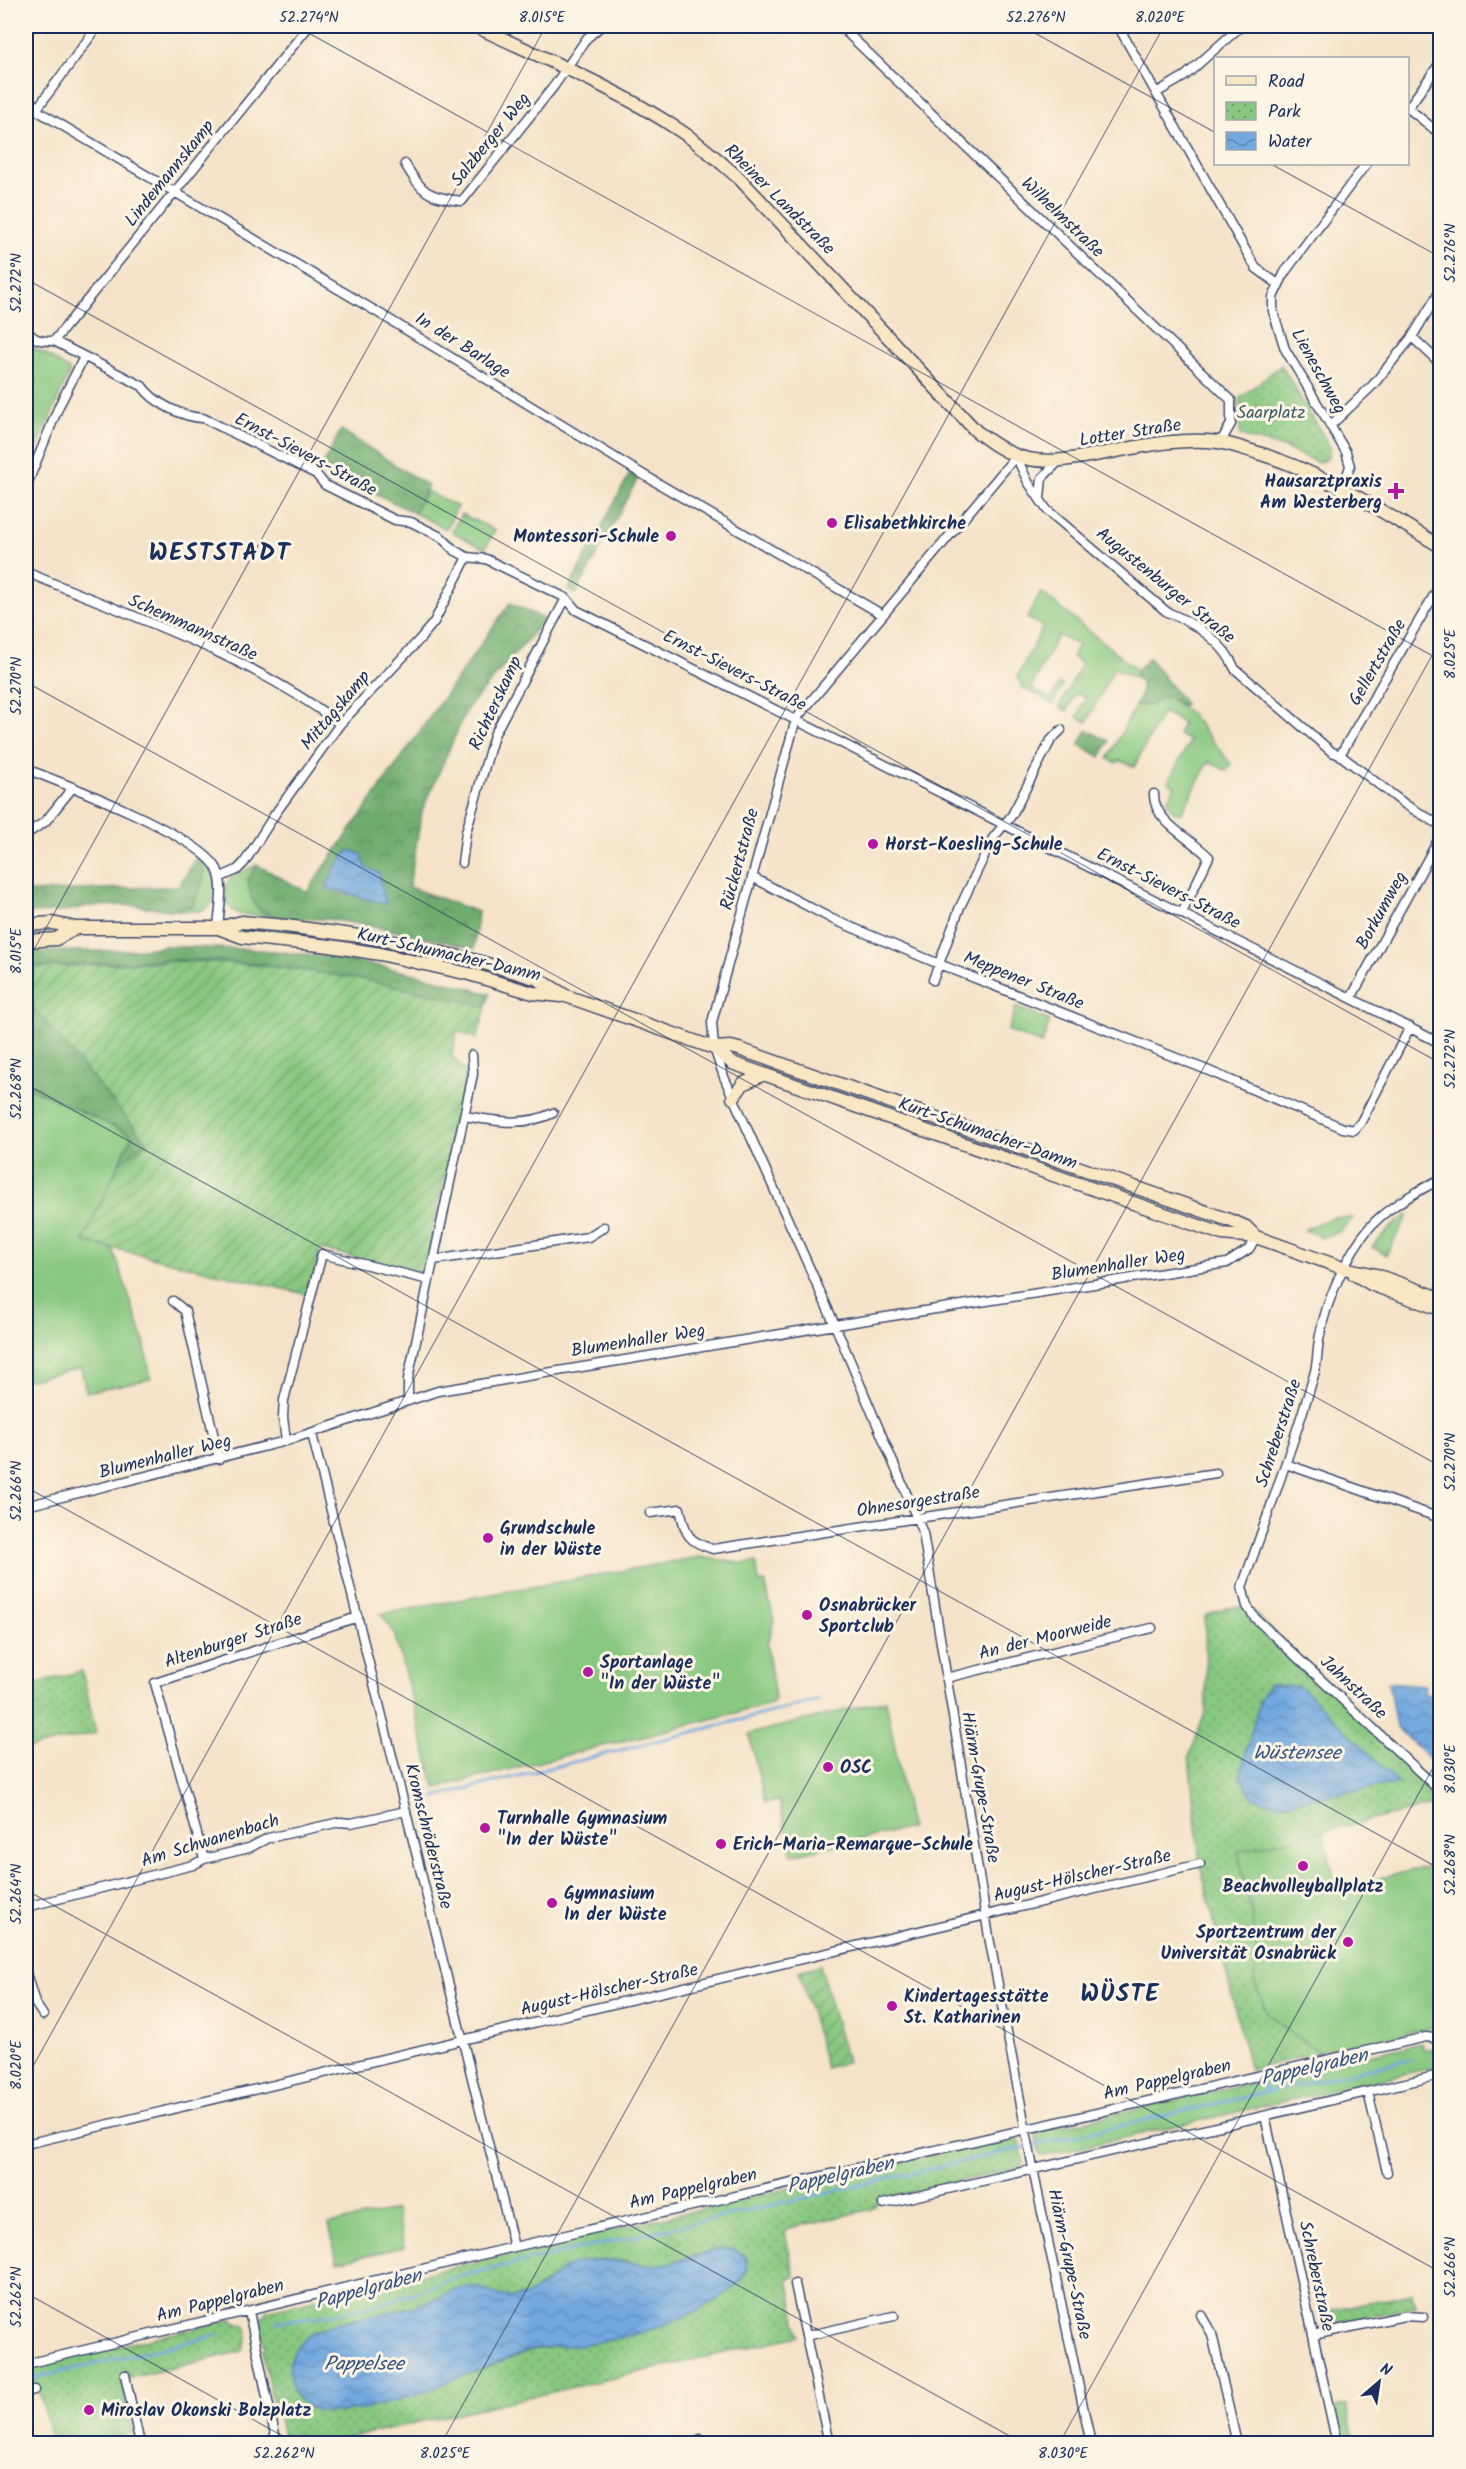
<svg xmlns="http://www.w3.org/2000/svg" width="1466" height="2469" font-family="Kalam,sans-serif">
  <defs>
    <pattern id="forest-crowns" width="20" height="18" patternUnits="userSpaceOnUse" patternTransform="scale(1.5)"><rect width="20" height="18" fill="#6eac6e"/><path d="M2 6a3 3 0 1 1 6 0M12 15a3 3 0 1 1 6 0" fill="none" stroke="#5a8c5e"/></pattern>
    <pattern id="park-dots" width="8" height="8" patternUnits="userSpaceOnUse" patternTransform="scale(1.5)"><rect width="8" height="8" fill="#88c880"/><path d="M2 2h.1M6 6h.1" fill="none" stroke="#6ea36c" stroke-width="1.8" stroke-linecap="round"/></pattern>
    <pattern id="garden-furrows" width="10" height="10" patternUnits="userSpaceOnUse" patternTransform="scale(1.5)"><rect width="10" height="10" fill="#88c880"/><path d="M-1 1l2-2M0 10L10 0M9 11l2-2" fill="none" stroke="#6ea36c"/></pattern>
    <pattern id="water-waves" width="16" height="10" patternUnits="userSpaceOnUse" patternTransform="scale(1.5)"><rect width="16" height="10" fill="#71a8df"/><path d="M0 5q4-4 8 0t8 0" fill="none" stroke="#5c89b8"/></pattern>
  </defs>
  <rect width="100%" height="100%" fill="#fcf5e5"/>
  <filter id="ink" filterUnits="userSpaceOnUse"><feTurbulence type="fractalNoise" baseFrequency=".0167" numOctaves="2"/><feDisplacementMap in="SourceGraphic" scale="12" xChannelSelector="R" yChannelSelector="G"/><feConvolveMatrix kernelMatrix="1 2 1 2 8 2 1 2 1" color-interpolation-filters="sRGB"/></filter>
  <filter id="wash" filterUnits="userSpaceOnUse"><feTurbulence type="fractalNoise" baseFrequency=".008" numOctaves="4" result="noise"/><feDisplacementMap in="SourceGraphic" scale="24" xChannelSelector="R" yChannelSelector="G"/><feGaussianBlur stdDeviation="1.35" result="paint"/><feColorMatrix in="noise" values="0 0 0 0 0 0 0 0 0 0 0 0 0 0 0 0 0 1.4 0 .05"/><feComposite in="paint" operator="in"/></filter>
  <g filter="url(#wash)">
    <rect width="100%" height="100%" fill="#f5e3c9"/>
    <path fill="#88c880" stroke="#527c6f" stroke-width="1.5" d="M26 344 49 356 70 371 26 474Z
      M426 491 457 506 447 529 414 513Z
      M461 514 495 530 485 549 452 532Z
      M1041 592 1137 670 1135 678 1114 668 1087 722 1077 717 1086 697 1076 693 1067 711 1059 707 1082 663 1072 657 1078 645 1058 635 1031 688 1051 699 1059 683 1063 685 1053 704 1023 688 1017 677 1043 627 1027 618Z
      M1167 696 1191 714 1231 764 1227 771 1209 761 1181 814 1172 810 1167 801 1175 786 1168 782 1190 741 1178 734 1183 723 1163 712 1134 767 1119 760 1117 763 1108 759 1135 706 1151 705Z
      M197 856C203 860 210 865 213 873 217 883 217 902 207 908 197 914 180 910 169 910L193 906 204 868Z
      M257 865 248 880 260 910 275 916C263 915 248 917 237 913 225 908 221 886 232 877 239 872 249 869 257 865Z
      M26 1086 132 1135 83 1241 113 1249 144 1341 151 1379 86 1392 81 1368 26 1380Z
      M1409 1214 1386 1255 1372 1247 1391 1227Z
      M1333 1217 1353 1218 1340 1231 1322 1238 1319 1237V1234L1305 1231V1229Z
      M699 1557 739 1563 756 1562 759 1582H765L774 1621 767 1645 775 1699 771 1704 435 1788 394 1632 381 1614Z
      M886 1700 910 1828 792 1855 779 1801 765 1803 749 1734Z
      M1323 1831 1337 1889 1434 1865 1440 1861V2026L1320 2052 1292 2034 1267 2013 1254 1981 1257 1952 1251 1910 1237 1851Z
      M1422 2043 1424 2051 1436 2048 1440 2043V2069H1426L1044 2156 1040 2154 1036 2138 1041 2131 1240 2085C1251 2085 1265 2085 1272 2077Z
      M396 2210 404 2247 337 2262 329 2224Z
      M1346 2405 1355 2442 1356 2443H1344L1335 2408Z"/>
    <path fill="url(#forest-crowns)" stroke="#446e66" stroke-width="1.5" d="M341 430 428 486 414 513 322 466Z
      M630 473 638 478 576 594 568 590Z
      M510 603 545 619 467 709 422 811 409 887 478 912 474 949C428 937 382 928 335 920 313 917 283 922 263 912 251 906 250 892 248 880L257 865 307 892Z
      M1149 658 1185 704 1183 706 1167 696 1151 705 1135 706 1141 694V682L1135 678 1137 670Z
      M1087 730 1109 741 1101 757 1079 745Z
      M197 856 204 868 203 882 193 906 169 910 130 905 88 906 62 912 26 913V892L179 886Z
      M164 946C204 948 244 948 283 952 354 958 422 974 490 994L486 1007C397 985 309 967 217 961 153 958 89 965 26 968V952C72 949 118 954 164 946Z
      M26 999 147 1142 119 1164 132 1135 26 1086Z"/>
    <path fill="url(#park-dots)" stroke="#527c6f" stroke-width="1.5" fill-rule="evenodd" d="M1281 365 1330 447 1328 458 1318 463 1285 448 1240 436V398Z
      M1016 1007 1050 1021 1042 1044 1008 1031Z
      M1247 1606 1437 1789 1431 1806 1238 1851 1251 1910 1257 1953 1254 1981 1267 2013 1292 2034 1320 2052 1250 2070 1200 1864 1189 1757 1206 1710 1205 1616 1227 1608Z
      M82 1671 96 1733 26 1749V1686Z
      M1012 2136 1020 2142 1024 2162 1021 2167 880 2200 872 2209 790 2228 785 2233 795 2277 788 2279 799 2336 326 2443 285 2444 278 2414 275 2415 262 2350 265 2348 260 2320 266 2314V2311ZM718 2249H732L742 2253 747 2260 748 2269 743 2280 727 2292 688 2315 618 2338 537 2349 389 2402 344 2412 420 2305 466 2287H476L499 2297 516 2298 531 2293 566 2268 578 2263 625 2261 645 2265 667 2264Z
      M1413 2293 1416 2307 1323 2326 1320 2312Z
      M233 2319 234 2322 245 2326 248 2336 242 2351 122 2380 133 2433 91 2443H52L40 2393 32 2387 26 2388V2368Z"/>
    <path fill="url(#garden-furrows)" stroke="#527c6f" stroke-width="1.5" d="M173 961C280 962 382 981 486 1007L477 1038 457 1031 452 1056 467 1074 425 1274 320 1249 309 1295 83 1241 119 1164 147 1142 26 999V968Z
      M820 1965 847 2062 826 2068 799 1971Z"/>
    <path fill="url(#water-waves)" stroke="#466c9e" stroke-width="1.5" d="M350 850 361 854 366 868 379 873 386 904 327 888C331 873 338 860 350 850Z
      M1388 1682 1425 1685 1424 1693 1440 1699V1765H1437L1396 1727Z
      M1268 1685 1300 1686 1399 1783 1280 1804 1253 1798 1240 1776 1260 1699Z
      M718 2249C728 2249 739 2248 745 2258 759 2280 705 2307 688 2315 655 2331 616 2340 579 2345 565 2346 551 2346 537 2349 493 2357 316 2456 293 2389 268 2318 375 2319 419 2305 435 2300 450 2289 467 2287 485 2285 499 2300 517 2297 543 2293 556 2268 580 2262 604 2257 624 2264 647 2265 672 2265 694 2256 718 2249Z"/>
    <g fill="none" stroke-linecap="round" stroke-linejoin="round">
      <path stroke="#71a8df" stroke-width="3" d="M435 1797 819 1700
        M1263 2082 1264 2089 1269 2092
        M277 2322C336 2316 396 2304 448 2279L1412 2059
        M26 2380 218 2335"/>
    </g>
  </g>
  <g filter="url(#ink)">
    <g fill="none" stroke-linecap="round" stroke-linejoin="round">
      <defs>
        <path id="street" d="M840 26 1231 400V424L1220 443
          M1118 26 1250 258 1256 268 1278 284
          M1156 93 1185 76 1241 26
          M26 104 377 312 637 471 883 615
          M1408 108 1440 63
          M1408 108 1440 134
          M36 110 98 26
          M405 164C422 193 428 197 462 201L554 86 587 38 601 26
          M26 329C34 341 41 341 54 341L142 386C154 403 182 417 203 418L316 474 325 485 395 520 411 522 441 537 454 550 467 557 486 559 566 598 576 610 1440 1043
          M1412 337 1440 363
          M54 341 309 26
          M1330 426 1373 385 1412 337 1440 291
          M1016 456 796 719 712 1022 714 1048 724 1077 835 1325 923 1533 989 1937 1037 2189 1091 2444
          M1016 456 1028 482 1047 510 1167 612C1194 623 1223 641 1235 669L1332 752 1340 755 1406 805 1440 825
          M26 487 59 406 84 357
          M1343 488 1350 466 1346 452 1285 349 1273 311V297L1285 272 1366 164
          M1040 498 1042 478 1058 462
          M26 572C130 616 249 655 340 724
          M1340 755 1440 585
          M26 769C63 783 201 836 217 869 225 886 219 910 218 928
          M1154 794C1153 822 1192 839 1209 857L1182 913
          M26 834 45 822 73 787
          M462 863 466 832 494 735 566 598
          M221 877 237 870 244 863 275 814 340 724 420 639 434 622 467 557
          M752 877 832 919 939 964 1202 1068 1343 1128 1354 1130 1361 1122 1410 1027
          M933 980 960 907 993 838 1012 815 1051 740 1061 730
          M1351 998 1440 837
          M465 1116C495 1121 525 1127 553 1113
          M1440 1179C1416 1193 1388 1206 1369 1228 1347 1254 1326 1301 1320 1335 1317 1348 1318 1362 1314 1375 1293 1447 1267 1517 1242 1587L1247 1606 1255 1618 1440 1791
          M434 1260 588 1237 604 1227
          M173 1301 185 1311 219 1459
          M408 1401V1379L473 1074 472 1055
          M312 1434 514 2247
          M286 1441 283 1417 284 1400 322 1254 429 1280
          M1286 1464 1440 1518
          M26 1506 286 1441 438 1391 835 1325 1227 1263 1249 1249 1256 1237
          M650 1513 680 1509C686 1534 686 1541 713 1549L1216 1473
          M946 1678 1152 1628
          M204 1859 155 1683 358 1617
          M26 1907 193 1865 204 1859 249 1848 268 1838 340 1822 351 1823 406 1811
          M26 1973 35 2003 43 2015
          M1368 2092 1387 2172
          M1265 2116 1337 2444
          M26 2144 1200 1864
          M883 2204 1440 2075
          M795 2284 806 2336
          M249 2312 277 2444
          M1201 2315 1212 2334 1237 2444
          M1313 2335 1404 2316 1423 2317
          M26 2364 514 2247 1426 2037 1440 2039
          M125 2375 140 2444
          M26 2392 34 2390
          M560 2444V2440
          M700 2444V2439
          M829 2444 806 2336 894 2316"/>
        <path id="secondary" d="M475 26C543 58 616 88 679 130 701 144 720 162 740 179L976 431C988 440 1000 449 1015 455 1042 466 1072 459 1100 454 1139 447 1178 437 1218 442 1231 444 1245 449 1258 453 1324 473 1381 511 1440 546
          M26 925 52 923 76 928H218L242 922 286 926 381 939 473 960 515 972 538 979 566 996 714 1048 732 1063 1222 1234 1256 1237 1343 1268 1376 1275 1440 1298
          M218 928 242 937 330 946 380 954 469 974 533 993 561 996
          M26 941 56 939 76 928
          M714 1048 731 1047 739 1049 1232 1221 1246 1227 1256 1237
          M733 1098 743 1084 764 1074
          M1354 1274 1373 1285 1440 1309"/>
      </defs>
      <use href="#street" stroke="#3c4a6e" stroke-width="11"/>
      <use href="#secondary" stroke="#3c4a6e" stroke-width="15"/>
      <use href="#street" stroke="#fff" stroke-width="8"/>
      <use href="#secondary" stroke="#f9e7c3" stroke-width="12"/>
    </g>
  </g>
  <path fill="none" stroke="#1b2f5e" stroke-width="1.5" stroke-opacity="0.45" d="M296 26 1440 660M1022 26 1216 133M1271 164 1440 257M26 279 1440 1063M26 682 1440 1466M26 964 546 26M26 1084 1440 1869M26 1487 1440 2272M26 1890 1024 2444M26 2079 1164 26M26 2293 297 2444M441 2444 1440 641M1059 2444 1440 1755"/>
  <g fill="#b5179e" stroke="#fcf5e5" stroke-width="2">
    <path d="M1393 482h6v6h6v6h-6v6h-6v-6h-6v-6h6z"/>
    <circle cx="832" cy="523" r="6"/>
    <circle cx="671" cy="536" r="6"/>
    <circle cx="873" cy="844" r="6"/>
    <circle cx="488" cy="1538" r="6"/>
    <circle cx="807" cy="1615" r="6"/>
    <circle cx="588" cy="1672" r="6"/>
    <circle cx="828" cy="1767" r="6"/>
    <circle cx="485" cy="1828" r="6"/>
    <circle cx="721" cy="1844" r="6"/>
    <circle cx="1303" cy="1866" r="6"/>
    <circle cx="552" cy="1903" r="6"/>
    <circle cx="1348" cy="1942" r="6"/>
    <circle cx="892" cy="2006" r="6"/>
    <circle cx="89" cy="2410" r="6"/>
  </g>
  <g text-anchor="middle" stroke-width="6" stroke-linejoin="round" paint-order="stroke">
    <g font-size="18" fill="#1b2f5e" stroke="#fcf5e5">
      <text transform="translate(490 139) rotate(-51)" y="6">Salzberger Weg</text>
      <text transform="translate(169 173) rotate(-51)" y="6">Lindemannskamp</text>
      <text transform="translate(780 199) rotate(45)" y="6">Rheiner Landstraße</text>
      <text transform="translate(1063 217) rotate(44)" y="6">Wilhelmstraße</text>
      <text transform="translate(463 345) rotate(32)" y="6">In der Barlage</text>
      <text transform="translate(1319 371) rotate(61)" y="6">Lieneschweg</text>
      <text transform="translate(1130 432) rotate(-9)" y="6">Lotter Straße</text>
      <text transform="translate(306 454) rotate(28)" y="6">Ernst-Sievers-Straße</text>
      <text transform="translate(1166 585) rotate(39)" y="6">Augustenburger Straße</text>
      <text transform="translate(193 627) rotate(24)" y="6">Schemmannstraße</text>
      <text transform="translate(1377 662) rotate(-60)" y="6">Gellertstraße</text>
      <text transform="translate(735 670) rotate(27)" y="6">Ernst-Sievers-Straße</text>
      <text transform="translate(495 703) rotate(-65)" y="6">Richterskamp</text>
      <text transform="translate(335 710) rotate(-50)" y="6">Mittagskamp</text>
      <text transform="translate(739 859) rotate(-75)" y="6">Rückertstraße</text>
      <text transform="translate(1169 888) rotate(27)" y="6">Ernst-Sievers-Straße</text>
      <text transform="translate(1381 910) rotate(-61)" y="6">Borkumweg</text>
      <text transform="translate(449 954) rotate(13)" y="6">Kurt-Schumacher-Damm</text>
      <text transform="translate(1024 980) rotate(22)" y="6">Meppener Straße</text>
      <text transform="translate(988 1133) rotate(19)" y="6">Kurt-Schumacher-Damm</text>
      <text transform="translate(1118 1264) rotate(-9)" y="6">Blumenhaller Weg</text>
      <text transform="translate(638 1340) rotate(-9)" y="6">Blumenhaller Weg</text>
      <text transform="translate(1278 1433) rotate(-72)" y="6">Schreberstraße</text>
      <text transform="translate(165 1456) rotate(-14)" y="6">Blumenhaller Weg</text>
      <text transform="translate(918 1501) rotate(-9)" y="6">Ohnesorgestraße</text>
      <text transform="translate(1045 1637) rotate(-14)" y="6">An der Moorweide</text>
      <text transform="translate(233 1640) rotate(-18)" y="6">Altenburger Straße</text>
      <text transform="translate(1354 1687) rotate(43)" y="6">Jahnstraße</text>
      <text transform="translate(981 1787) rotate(80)" y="6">Hiärm-Grupe-Straße</text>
      <text transform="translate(429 1836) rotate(76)" y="6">Kromschröderstraße</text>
      <text transform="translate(210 1840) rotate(-17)" y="6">Am Schwanenbach</text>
      <text transform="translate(1082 1875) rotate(-13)" y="6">August-Hölscher-Straße</text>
      <text transform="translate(609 1989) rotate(-13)" y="6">August-Hölscher-Straße</text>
      <text transform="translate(1167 2079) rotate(-13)" y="6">Am Pappelgraben</text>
      <text transform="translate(693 2188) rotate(-13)" y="6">Am Pappelgraben</text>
      <text transform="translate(1070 2264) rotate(78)" y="6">Hiärm-Grupe-Straße</text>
      <text transform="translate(1317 2276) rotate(78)" y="6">Schreberstraße</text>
      <text transform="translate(220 2300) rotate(-14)" y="6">Am Pappelgraben</text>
    </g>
    <g font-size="18" fill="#3c5d68" stroke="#fcf5e5">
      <text x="1271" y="418">Saarplatz</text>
    </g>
    <g font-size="18" font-weight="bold" fill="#1b2f5e" stroke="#fcf5e5" text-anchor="start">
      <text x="1382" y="487" text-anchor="end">Hausarztpraxis<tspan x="1382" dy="21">Am Westerberg</tspan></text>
      <text x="844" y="529">Elisabethkirche</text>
      <text x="659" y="542" text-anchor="end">Montessori-Schule</text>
      <text x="885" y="850">Horst-Koesling-Schule</text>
      <text x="500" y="1534">Grundschule<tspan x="500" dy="21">in der Wüste</tspan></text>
      <text x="819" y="1611">Osnabrücker<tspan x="819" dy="21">Sportclub</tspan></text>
      <text x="600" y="1668">Sportanlage<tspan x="600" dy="21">"In der Wüste"</tspan></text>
      <text x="840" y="1773">OSC</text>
      <text x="497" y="1824">Turnhalle Gymnasium<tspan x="497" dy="21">"In der Wüste"</tspan></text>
      <text x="733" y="1850">Erich-Maria-Remarque-Schule</text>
      <text x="1303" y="1892" text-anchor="middle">Beachvolleyballplatz</text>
      <text x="564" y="1899">Gymnasium<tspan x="564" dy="21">In der Wüste</tspan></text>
      <text x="1336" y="1938" text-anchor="end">Sportzentrum der<tspan x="1336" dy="21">Universität Osnabrück</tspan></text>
      <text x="904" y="2002">Kindertagesstätte<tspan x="904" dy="21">St. Katharinen</tspan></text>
      <text x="101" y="2416">Miroslav Okonski Bolzplatz</text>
    </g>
    <g font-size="20" font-style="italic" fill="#355385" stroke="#fcf5e5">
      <text x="1297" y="1759">Wüstensee</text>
      <text transform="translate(1314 2066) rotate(-13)" y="7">Pappelgraben</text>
      <text transform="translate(840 2174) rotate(-13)" y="7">Pappelgraben</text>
      <text transform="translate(368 2288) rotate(-15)" y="7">Pappelgraben</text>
      <text x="364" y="2370">Pappelsee</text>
    </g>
    <g font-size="24" font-weight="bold" letter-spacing="1.5" fill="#1b2f5e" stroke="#fcf5e5">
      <text x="220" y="560">WESTSTADT</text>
      <text x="1120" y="2001">WÜSTE</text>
    </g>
  </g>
  <rect width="1466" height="2469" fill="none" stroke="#fcf5e5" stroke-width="66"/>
  <rect x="1214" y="57" width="195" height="108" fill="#fcf5e5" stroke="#a2a6af" stroke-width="1.5"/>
  <rect x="1226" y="76" width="30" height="9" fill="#f9e7c3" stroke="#a2a6af" stroke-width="1.5"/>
  <text x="1268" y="87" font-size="18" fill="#1b2f5e">Road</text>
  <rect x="1226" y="102" width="30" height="18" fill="url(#park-dots)" stroke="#a2a6af" stroke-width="1.5"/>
  <text x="1268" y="117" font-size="18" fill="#1b2f5e">Park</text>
  <rect x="1226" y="132" width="30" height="18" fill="url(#water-waves)" stroke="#a2a6af" stroke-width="1.5"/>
  <text x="1268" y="147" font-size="18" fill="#1b2f5e">Water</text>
  <g transform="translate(1379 2382) rotate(29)" stroke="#fcf5e5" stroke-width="4.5" paint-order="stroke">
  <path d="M0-4.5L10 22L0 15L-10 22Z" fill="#1b2f5e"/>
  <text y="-9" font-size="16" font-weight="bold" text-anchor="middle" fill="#1b2f5e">N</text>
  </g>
  <rect x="33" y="33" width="1400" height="2403" fill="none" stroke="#1b2f5e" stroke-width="2"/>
  <g font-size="15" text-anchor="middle" fill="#1b2f5e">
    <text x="309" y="22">52.274°N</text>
    <text x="542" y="22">8.015°E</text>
    <text x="1036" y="22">52.276°N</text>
    <text x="1160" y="22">8.020°E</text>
    <text transform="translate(1450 253) rotate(-90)" y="5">52.276°N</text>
    <text transform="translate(16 283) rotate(-90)" y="5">52.272°N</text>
    <text transform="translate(1450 654) rotate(-90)" y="5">8.025°E</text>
    <text transform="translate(16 686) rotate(-90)" y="5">52.270°N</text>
    <text transform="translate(16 951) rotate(-90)" y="5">8.015°E</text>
    <text transform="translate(1450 1059) rotate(-90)" y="5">52.272°N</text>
    <text transform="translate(16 1089) rotate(-90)" y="5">52.268°N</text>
    <text transform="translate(1450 1462) rotate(-90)" y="5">52.270°N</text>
    <text transform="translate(16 1491) rotate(-90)" y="5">52.266°N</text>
    <text transform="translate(1450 1769) rotate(-90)" y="5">8.030°E</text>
    <text transform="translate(1450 1865) rotate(-90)" y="5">52.268°N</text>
    <text transform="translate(16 1894) rotate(-90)" y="5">52.264°N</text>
    <text transform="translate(16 2065) rotate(-90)" y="5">8.020°E</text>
    <text transform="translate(1450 2267) rotate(-90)" y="5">52.266°N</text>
    <text transform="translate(16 2297) rotate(-90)" y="5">52.262°N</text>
    <text x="284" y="2458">52.262°N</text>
    <text x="445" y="2458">8.025°E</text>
    <text x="1063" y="2458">8.030°E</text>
  </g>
</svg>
